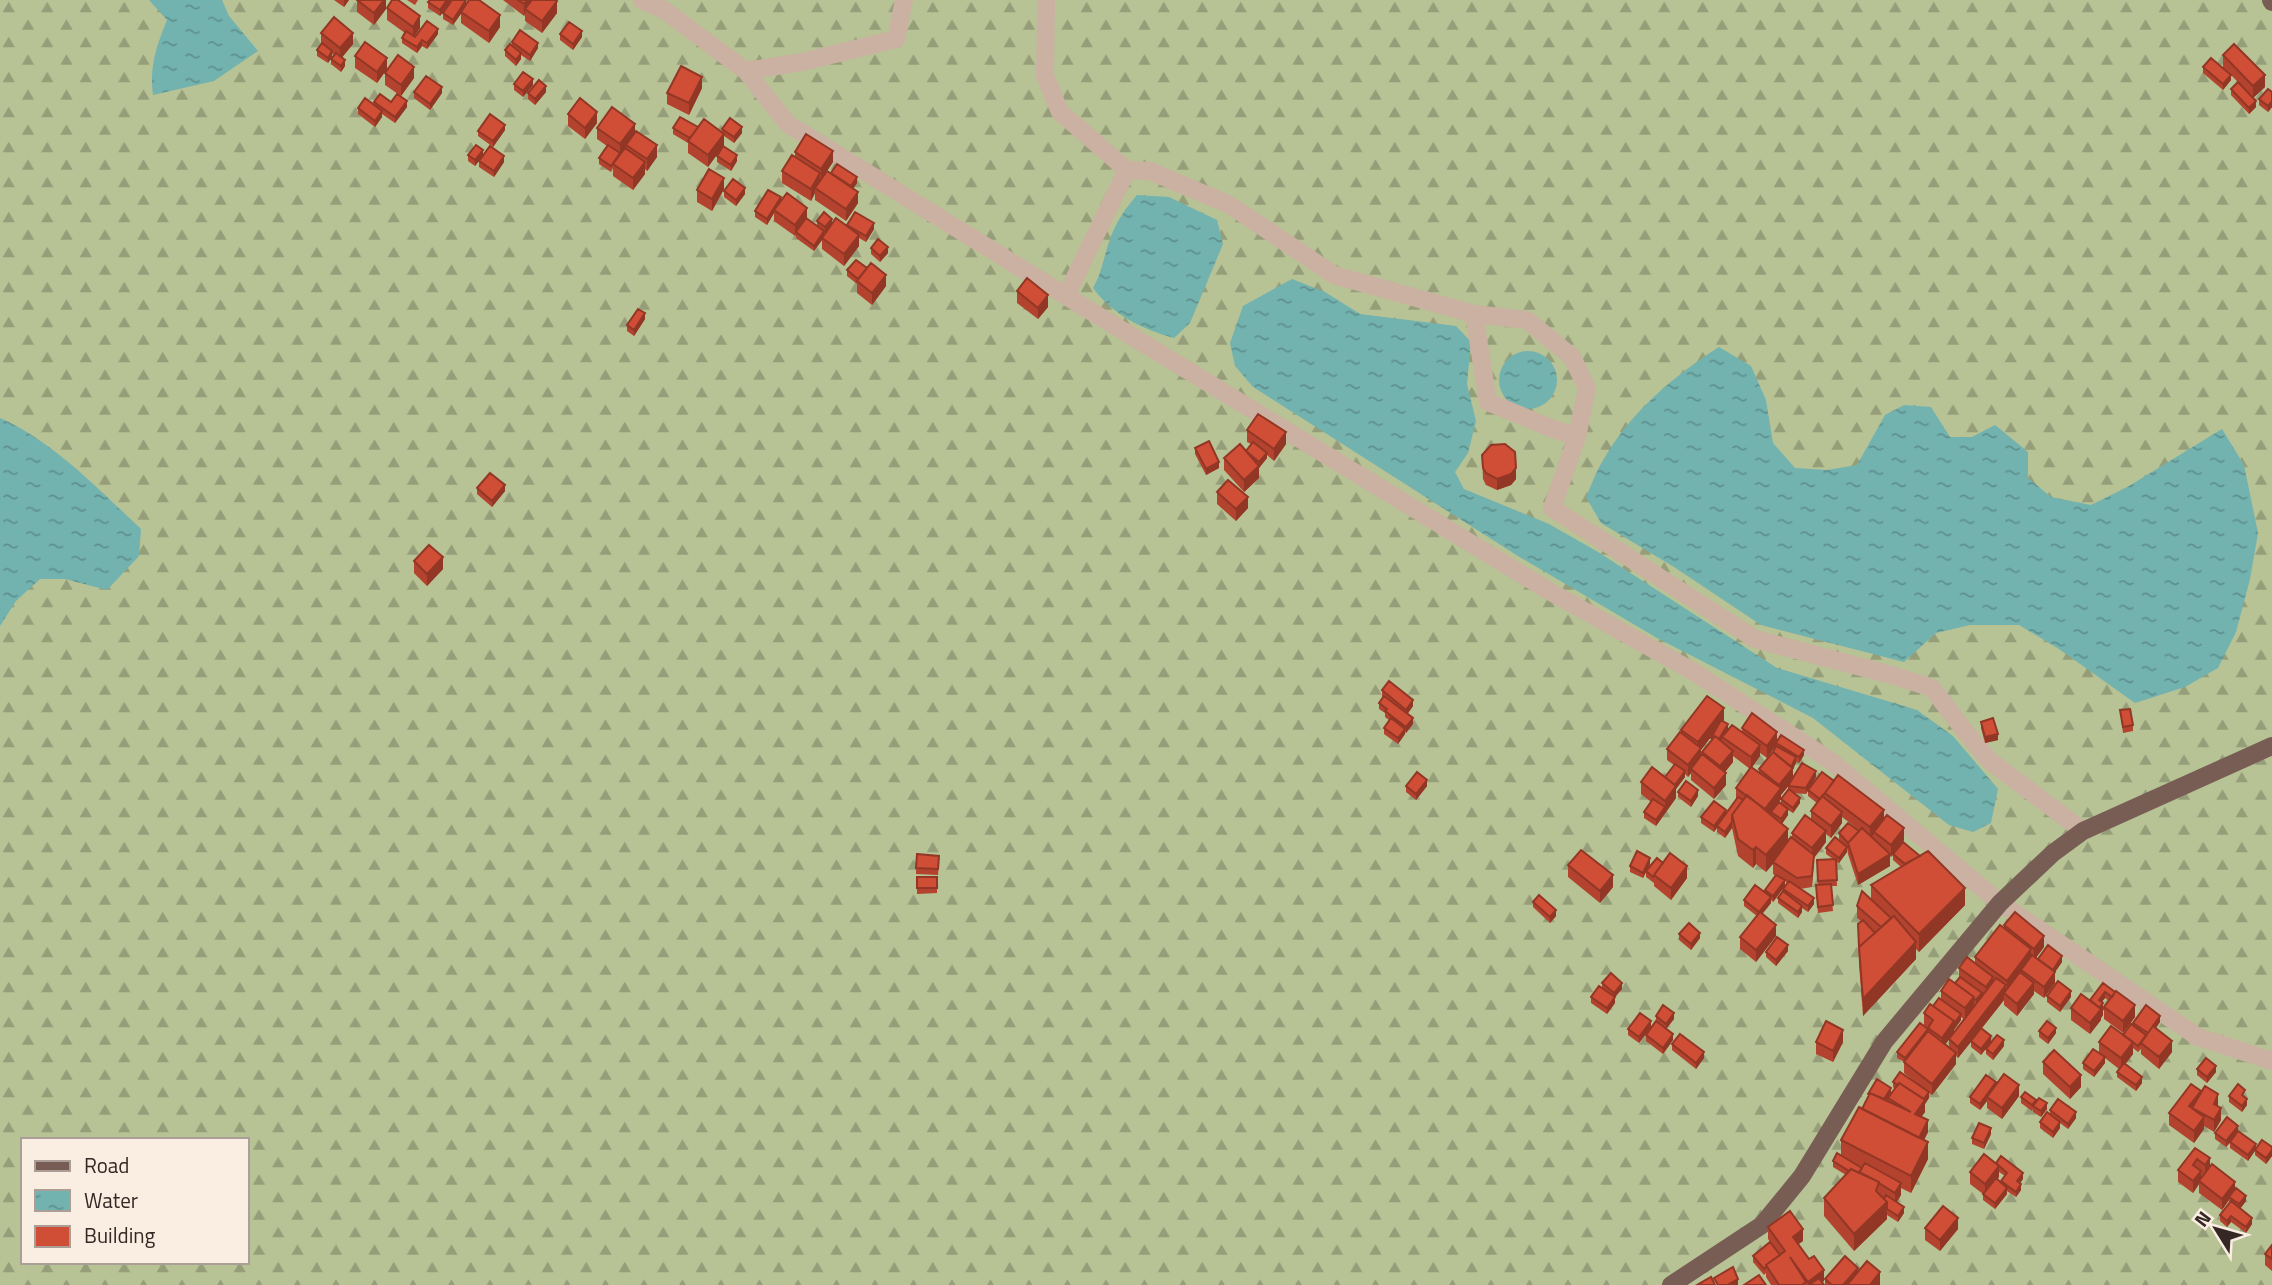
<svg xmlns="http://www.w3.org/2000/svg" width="2272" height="1285" font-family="'Titillium Web',sans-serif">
  <defs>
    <pattern id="forest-firs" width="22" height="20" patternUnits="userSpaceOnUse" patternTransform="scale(1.75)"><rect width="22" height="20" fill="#b7c295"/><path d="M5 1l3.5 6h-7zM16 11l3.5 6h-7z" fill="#969e79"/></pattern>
    <pattern id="water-ripples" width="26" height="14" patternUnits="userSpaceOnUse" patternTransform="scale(1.75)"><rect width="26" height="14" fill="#72b2af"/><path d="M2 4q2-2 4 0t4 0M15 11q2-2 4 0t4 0" fill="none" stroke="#5e918e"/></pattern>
  </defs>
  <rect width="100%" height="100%" fill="#f3e2d5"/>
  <path fill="url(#forest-firs)" fill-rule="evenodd" d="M0 0H2272V1285H0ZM23 1140H247V1262H23Z"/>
  <path fill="url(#water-ripples)" d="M149 0H222L229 16 258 51 214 81 153 95C149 66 157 45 167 20Z
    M1137 195 1169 197 1217 220 1223 244 1190 323 1174 338C1142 329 1113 315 1093 288 1102 273 1104 255 1110 239 1116 222 1125 209 1137 195Z
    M1292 279 1325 292 1360 314 1456 326 1471 342 1467 384 1476 421 1468 453 1455 472 1464 489 1549 524 1598 552 1777 668 1917 710 1953 736 1998 789 1991 823 1973 832 1949 825 1813 718 1657 638 1518 556 1253 387 1235 366 1230 343 1243 306Z
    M1719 347 1751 366 1766 400 1773 443 1795 468 1827 470 1857 465 1885 415 1904 405 1931 407 1950 437H1972L1995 425 2028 452V478L2051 497 2091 505 2129 486 2222 429 2244 465 2258 533 2250 579 2236 632 2218 668 2185 687 2135 703 2059 649 2019 625H1970L1936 633 1904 662 1761 625 1674 567 1601 523 1586 497C1592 484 1597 469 1605 457 1632 411 1675 375 1719 347Z
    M1499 380a29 29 0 1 1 58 0a29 29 0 1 1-58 0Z
    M0 418C54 442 98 489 141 529L139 556 107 590 65 579H40L16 601 0 626Z"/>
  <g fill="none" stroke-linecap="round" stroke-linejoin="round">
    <path stroke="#cbb1a1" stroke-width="18" d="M1127 170 1150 171 1230 205 1334 275 1474 314 1488 402 1548 427 1577 437 1552 508 1755 639 1895 676 1932 688 1967 734 1990 761 2083 831
      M1474 314 1527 320 1572 357 1587 388 1577 437"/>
    <path stroke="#cbb1a1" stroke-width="18" d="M642 0 664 10 746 71
      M904 0 896 39 802 62 746 71 788 124 1066 296
      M1046 0 1045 76 1060 112 1127 170 1066 296 1549 591 1694 672 1831 761 2000 903 2198 1037 2272 1061"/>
    <path stroke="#785d54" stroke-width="18" d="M2271 0 2272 2
      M1671 1285 1762 1225 1802 1176 1884 1042 2000 903 2053 853 2083 831 2272 746"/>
  </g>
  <path fill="#b3432e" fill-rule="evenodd" d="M334 0H349L344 7Z
    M357 0H386V9L374 25 357 12Z
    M407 0H418L415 5Z
    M452 0 440 16 428 8V2Z
    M503 0H556L557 13 542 33 525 21V14L524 16Z
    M466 4 500 27 489 43 461 23V14L453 25 443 19V13Z
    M387 8 420 28 414 36 438 34 427 49 422 46 417 53 402 43V38L405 33 387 20Z
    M321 33 353 44 342 57 345 66 341 72 331 64V59L334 55 332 54V57L328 63 317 56V50L321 44Z
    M560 34 582 37 573 50 560 40Z
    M512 42 538 48 530 61 521 55V59L516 66 505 56V50L512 45Z
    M2223 55 2265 87 2253 98 2256 107 2249 114 2231 95V89L2238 82 2231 75V80L2223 90 2203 73V67H2223Z
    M355 56 387 69 377 83 355 68Z
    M385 73 414 78 401 96 385 85Z
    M514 84 533 85 523 97 514 90Z
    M702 88 689 115 667 104V93Z
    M414 92 442 93 430 110 414 98Z
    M546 92 535 105 528 99V93Z
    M2272 92V107L2268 112 2259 105V99Z
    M374 102H391L407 107 395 123 382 114V117L375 127 358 114V108L374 105Z
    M568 114 597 123 585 139 568 126Z
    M698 127 722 132V129L742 133 734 143 724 136V145L708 167 688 153V143L673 134V128Z
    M597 128 635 133 657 157 647 171 645 169V174L633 190 613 176V168L611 172 599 164V158L607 146 597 139Z
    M505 130 493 147 478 136V131Z
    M795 152 833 162 827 171 831 173 857 183 853 188 858 203 846 221 815 200V193L811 201 782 183V171L795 157Z
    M468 155 483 156 504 162 494 177 479 167V161L475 166 468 161Z
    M717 156 737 161 731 171 717 162Z
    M724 189 712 211 697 202V190Z
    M724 191 745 194 736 206 724 197Z
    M781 201 817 226V221L847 226V225L874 229 866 242 859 238V246L844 266 822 249V240L814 251 796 238V235L795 236 774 221V213L767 225 755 217V211Z
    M871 248 888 253 880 262 871 254Z
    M867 268 886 286 872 305 857 293V284L847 276V270Z
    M1017 291 1048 307 1038 319 1017 303Z
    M645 319 634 336 627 331V325Z
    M1247 430 1286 444 1274 461 1267 455V458L1259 468V478L1244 492 1224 470V458L1246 451 1251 444 1247 442Z
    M1195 448 1219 468 1206 475 1195 454Z
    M1482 455 1516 479 1511 485 1497 490 1486 485 1483 479Z
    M477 488 505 491 492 507 477 494Z
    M1217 492 1248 508 1236 521 1217 504Z
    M414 561 443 569 427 586 414 573Z
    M1382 690 1413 706 1408 713 1413 724 1406 733 1405 732V734L1398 744 1384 734V728L1389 720 1385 717V713L1379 709V703L1383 698 1382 696Z
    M2120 710 2133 725V731L2123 733Z
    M1724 720 1723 721 1728 729 1725 733 1742 732V728L1777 742 1804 755 1799 763 1796 762 1793 769V779L1816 777 1809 789 1822 772 1884 820 1904 840 1903 842 1965 905 1919 952 1916 949V959L1863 1016 1859 964 1858 930 1861 921 1857 918V906L1871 900V885L1901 867 1893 860V855L1891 857 1890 856V866L1858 885 1848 854 1847 848V852L1839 863 1836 862 1837 886H1831L1833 911 1818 913 1816 891 1818 885 1817 860 1833 859 1826 854V848L1843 844 1839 839V833L1859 830 1842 817V823L1831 838 1826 834V842L1814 858 1812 887 1800 889 1814 904 1808 912 1802 908V912L1798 918 1778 903V898L1783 891V889L1787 883 1785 881V886L1773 902 1771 900V903L1762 914 1776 936 1756 962 1740 949V937L1757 916 1744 906V900L1765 893V890L1776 876 1773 874V864L1766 872 1756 864 1753 868 1738 856 1732 828 1725 838 1717 832V827L1714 832 1701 823V817L1726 814 1736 800V788L1750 769 1733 756V762L1725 772 1726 785 1714 799 1691 780V773L1688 777 1685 774V777L1676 789V798L1656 826 1644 818V812L1651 802 1641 794V782L1665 777 1674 765 1667 760V749L1681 733V730ZM1714 733 1711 741 1702 752 1701 756V750ZM1776 745 1773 752 1759 769V772L1752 767 1760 756V753L1767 758ZM1791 783 1788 786V789L1781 799V803L1771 812V815L1770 814 1781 799V795ZM1808 790V796L1817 803 1811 811V819L1792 833V837L1788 842 1782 824 1788 815V810L1793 813 1800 803 1793 793 1806 794Z
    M1981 722 1998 740 1985 743 1981 728Z
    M1406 786H1427L1416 800 1406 792Z
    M1678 792 1698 796 1691 807 1678 797Z
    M939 862 938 875 916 874V868Z
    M1663 863 1687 878 1671 900 1654 886V883L1646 877V872L1643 878 1630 872V866L1650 864 1647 870Z
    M1568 865 1613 887 1600 903 1568 877Z
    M917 877H937V893L917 894Z
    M1533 902 1556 916 1550 923 1533 907Z
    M2004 925 2044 947 2036 958 2038 959 2062 962 2055 972V983L2044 998 2034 991V994L2017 1016 2004 1005V1000L1982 1028 1991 1042 1981 1055 1971 1047V1042L1958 1058 1956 1056V1064L1932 1095 1929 1093V1098L1925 1104V1112L1921 1117 1928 1132 1924 1140 1928 1159 1911 1193 1901 1188V1195L1897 1202 1904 1213 1898 1222 1887 1215V1219L1854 1251 1824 1216V1198L1846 1175 1833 1167V1161L1841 1156V1140L1862 1109 1868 1098V1094L1891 1093 1887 1101 1888 1102V1098L1895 1089 1893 1087V1082L1919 1085 1904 1073V1062L1897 1058V1052L1928 1028 1924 1025V1013L1941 1000V991L1955 983 1959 977V968L1975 963V957L2004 928ZM1961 1017 1965 1020 1949 1039V1047L1945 1044 1954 1033V1030L1961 1020Z
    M1679 934 1700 938 1691 950 1679 940Z
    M1788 951 1776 966 1766 957V952Z
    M1602 983 1622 989 1615 997V1003L1607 1014 1591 1003V997L1602 988Z
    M2103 983 2135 1017 2123 1033 2104 1019V1007L2109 1001 2105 998 2102 1002 2103 1015 2101 1018V1020L2090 1034 2071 1020V1008L2090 1000Z
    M2047 996 2071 997 2060 1012 2047 1002Z
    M1656 1016 1674 1019 1666 1029 1673 1040 1663 1054 1646 1041V1035L1656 1022Z
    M2160 1022 2156 1028 2172 1052 2159 1069 2141 1054V1049L2138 1052 2133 1048V1054L2125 1064 2142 1083 2136 1091 2117 1077V1072L2119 1069 2105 1058V1063L2094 1077 2083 1069V1063L2099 1053V1042L2123 1035 2133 1025V1023Z
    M1651 1027 1639 1043 1628 1035V1029Z
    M2039 1031 2056 1033 2048 1044 2039 1037Z
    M1816 1042H1843L1833 1062 1816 1054Z
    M1672 1044 1704 1058 1696 1069 1672 1050Z
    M2004 1046 1993 1060 1986 1054V1049Z
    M2043 1062 2081 1087 2070 1099 2043 1074Z
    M2197 1069 2216 1072 2207 1083 2197 1075Z
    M1996 1084 2019 1096 2002 1119 1987 1108V1101L1980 1110 1970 1103V1097Z
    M2229 1096H2245L2244 1097 2247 1105 2242 1112 2229 1102Z
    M2021 1097 2036 1103 2047 1109 2041 1117 2033 1112V1109L2032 1111 2021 1103Z
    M2218 1106 2221 1120 2214 1132 2204 1126V1129L2194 1143 2169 1125V1113Z
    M2050 1110 2076 1118 2068 1129 2060 1123V1128L2053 1138 2040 1128V1122L2050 1114Z
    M2238 1131 2256 1148 2272 1147V1156L2266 1164 2255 1155V1151L2248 1161 2230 1148V1143L2226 1147 2215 1139V1133Z
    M1991 1134 1984 1149 1972 1144V1138Z
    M2195 1148 2210 1167 2246 1201 2240 1209 2252 1224 2246 1233 2231 1222 2227 1227 2220 1221V1215L2230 1203 2229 1200 2222 1210 2199 1193V1184L2193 1193 2178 1182V1170Z
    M1996 1163 2023 1179 2020 1183 2021 1190 2016 1197 2007 1191V1194L1995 1209 1983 1200V1194L1970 1184V1172ZM1999 1172 2005 1176 2001 1181V1183L1997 1179 1999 1177Z
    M1768 1227 1803 1241 1798 1244 1824 1281 1822 1282 1824 1285H1771L1766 1277V1273L1764 1275 1753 1262V1256L1775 1248 1768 1239Z
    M1925 1228 1958 1229 1940 1251 1925 1240Z
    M2272 1245V1271L2265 1265V1254Z
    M1858 1272 1880 1284V1285H1825V1279Z"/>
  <path fill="#923726" d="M344 0H349L344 7Z
    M384 0H386V9L374 25V13Z
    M447 0H452L440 16V10Z
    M466 0V6L453 25V20Z
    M527 0H535L525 9V14L524 16V4Z
    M557 1V13L542 33V21Z
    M500 15V27L489 43V31Z
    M420 16V28L413 39V27Z
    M438 29V34L427 49V43Z
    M582 31V37L573 50V44Z
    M353 33V44L340 60V48Z
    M422 40V46L417 53V47Z
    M538 43V48L530 61V55Z
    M332 51V57L328 63V58Z
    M521 53V59L516 66V60Z
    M387 58V69L377 83V72Z
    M345 60V66L341 72V66Z
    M414 67V78L401 96V85Z
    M2231 75V80L2223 90V84Z
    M2265 75V87L2253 98V86Z
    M702 77V88L689 115V103Z
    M533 79V85L523 97V91Z
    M546 86V92L535 105V99Z
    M442 87V93L430 110V104Z
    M407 101V107L395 123V117Z
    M2256 101V107L2249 114V108Z
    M2272 101V107L2268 112V106Z
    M382 111V117L375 127V121Z
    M597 112V123L585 139V128Z
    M635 124V135L626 145V147L620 156V144Z
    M505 125V130L493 147V141Z
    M742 127V133L734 143V137Z
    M724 134V145L708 167V155Z
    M657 145V157L647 171V159Z
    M483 150V156L475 166V160Z
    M833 151V162L821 180V169Z
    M737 155V161L731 171V165Z
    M504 156V162L494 177V171Z
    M645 162V174L633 190V178Z
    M820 173V185L815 188V193L811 201V189Z
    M857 177V183L851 192V186Z
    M724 178V189L712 211V199Z
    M745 188V194L736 206V200Z
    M858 192V203L846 221V209Z
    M781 197V203L774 210V213L767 225V219Z
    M807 208V219L796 232 795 236V225Z
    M832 219V224L825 233V227Z
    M874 223V229L866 242V236Z
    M824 231V237L822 238V240L814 251V246Z
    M859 235V246L844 266V254Z
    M888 247V253L880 262V256Z
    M886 275V286L872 305V293Z
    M1048 295V307L1038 319V308Z
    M645 313V319L634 336V330Z
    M1286 432V444L1274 461V449Z
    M1267 453V458L1259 468V478L1244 492V480L1259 466V462Z
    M1219 462V468L1206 475V469Z
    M1516 468V479L1511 485 1497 490V479Z
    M505 485V491L492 507V501Z
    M1248 497V508L1236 521V509Z
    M443 557V569L427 586V574Z
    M1413 700V706L1406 716V710Z
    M1724 708V720L1701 750V760L1691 769V773L1688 777V765L1698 753V742Z
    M1413 718V724L1406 733V727Z
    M1728 724V729L1717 748V742Z
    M1405 729V734L1398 744V738Z
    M1777 732V744L1767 758V746Z
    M1998 734V740L1985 743V737Z
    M1760 745V756L1751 769V757Z
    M1804 750V755L1799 763V757Z
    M1733 751V762L1720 778V766Z
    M1796 757V763L1793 769V780L1781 795V799L1765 821V809L1779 790V785Z
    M1685 771V777L1676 789V798L1656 826V820L1665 807V801Z
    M1816 771V777L1806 794V788Z
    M1726 773V785L1714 799V788Z
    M1427 780V786L1416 800V794Z
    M1698 790V796L1691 807V801Z
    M1800 798V803L1793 813V808Z
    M1788 809V815L1781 825V819Z
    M1726 810V816L1714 832V826Z
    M1884 810V821L1870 839V827Z
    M1842 812V823L1831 838V826Z
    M1732 822V828L1725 838V832Z
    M1904 828V840L1891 857V845Z
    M1788 829V846L1766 872V855Z
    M1826 831V842L1814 858 1812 887V848Z
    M1756 847V864L1753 868V850Z
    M1847 847V852L1839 863V858Z
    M1890 854V866L1858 885V874Z
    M1650 858V864L1643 878V873Z
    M1687 866V878L1671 900V888Z
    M1613 875V887L1600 903V891Z
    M1785 880V886L1773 902V896Z
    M1965 888V905L1919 952V934Z
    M1771 897V903L1759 918V912Z
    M1814 898V904L1808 912V906Z
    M1802 906V912L1798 918V912Z
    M1556 910V916L1550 923V917Z
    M1776 925V936L1756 962V950Z
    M1700 933V938L1691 950V944Z
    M2044 936V947L2034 960V949Z
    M1916 942V959L1863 1016V999Z
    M1788 945V951L1776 966V960Z
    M2031 949V960L2021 970V973L2007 993V981Z
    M2062 956V962L2055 972V983L2044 998V987L2053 970Z
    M1993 977V988L1986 999V987Z
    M1622 983V989L1615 997V1003L1607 1014V1008L1614 999V993Z
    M2034 983V994L2017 1016V1004Z
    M2006 985V995L2004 993V1000L1958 1058V1047Z
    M2071 991V997L2060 1012V1006Z
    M2105 992V998L2099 1005V1000Z
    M1982 993V998L1976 1006V1000Z
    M1974 997V1008L1965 1020V1008Z
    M2103 1003V1008L2101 1012 2103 1009V1015L2101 1018V1020L2090 1034V1023Z
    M2135 1005V1017L2123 1033V1021Z
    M1674 1013V1019L1666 1029V1024Z
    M1961 1014V1020L1954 1030V1033L1942 1049V1038L1954 1021Z
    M2160 1016V1022L2148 1039V1033Z
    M1651 1021V1027L1639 1043V1037Z
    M2056 1028V1033L2048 1044V1038Z
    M1843 1030V1042L1833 1062V1051Z
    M1673 1034V1040L1663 1054V1048Z
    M1991 1036V1042L1981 1055V1049Z
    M2004 1040V1046L1993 1060V1054Z
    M2172 1041V1052L2159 1069V1057Z
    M2133 1042V1054L2121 1070V1058Z
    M1704 1052V1058L1696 1069V1063Z
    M1956 1053V1064L1932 1095V1084Z
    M2105 1057V1063L2094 1077V1071Z
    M2216 1066V1072L2207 1083V1077Z
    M2081 1075V1087L2070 1099V1087Z
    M2142 1077V1083L2136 1091V1085Z
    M1996 1082 1987 1097V1101L1980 1110V1104Z
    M2019 1085V1096L2002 1119V1108Z
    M1891 1088V1093L1881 1109V1103Z
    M2201 1091 2196 1110 2189 1106Z
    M1929 1092V1098L1925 1104V1112L1915 1126V1114Z
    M2218 1094V1105L2214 1115V1104Z
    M2247 1099V1105L2242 1112V1106Z
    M2047 1103V1109L2041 1117V1111Z
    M2221 1108V1120L2214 1132V1120Z
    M2076 1112V1118L2068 1129V1124Z
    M2204 1117V1129L2194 1143V1131Z
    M1928 1120V1132L1918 1152V1140Z
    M2060 1122V1128L2053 1138V1132Z
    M2238 1126V1131L2226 1147V1141Z
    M1991 1128V1134L1984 1149V1143Z
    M1928 1142V1159L1911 1193V1176Z
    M2256 1144V1149L2248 1161V1155Z
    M2272 1150V1156L2266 1164V1158Z
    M2210 1158V1170L2205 1177V1165Z
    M1999 1166V1177L1985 1195V1184Z
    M2201 1171V1183L2199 1181V1184L2193 1193V1181Z
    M2023 1173V1179L2017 1187V1181Z
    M2235 1182V1193L2229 1197V1200L2222 1210V1199Z
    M1901 1183V1195L1895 1204V1193Z
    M2021 1184V1190L2016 1197V1192Z
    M2007 1188V1194L1995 1209V1203Z
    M2246 1196V1201L2239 1210V1204Z
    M1887 1202V1219L1854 1251V1234Z
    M1904 1207V1213L1898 1222V1216Z
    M2231 1216V1222L2227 1227V1221Z
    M1958 1218V1229L1940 1251V1240Z
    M2252 1218V1224L2246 1233V1227Z
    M1803 1229V1241L1793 1248V1237Z
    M1858 1268V1279L1853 1285H1843Z
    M1824 1270V1281L1819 1285H1808V1282Z
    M1880 1272V1285H1870Z
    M1738 1279V1285H1729V1284Z"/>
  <path fill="#d04e36" stroke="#923726" stroke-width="2" d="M357 0H384L374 13Z
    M392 0H398L420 16 413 27 387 8Z
    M430 0H447L440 10 428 2Z
    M452 0H466L453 20 443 13Z
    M469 0H479L500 15 489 31 461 12Z
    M518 0H527L524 4Z
    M532 0H556L557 1 542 21 525 9Z
    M334 17 353 33 340 48 321 33Z
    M427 21 438 29 427 43 422 40 417 47 402 38 406 31 415 37Z
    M569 22 582 31 573 44 560 34Z
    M520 30 538 43 530 55 512 42Z
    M365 42 387 58 377 72 355 56Z
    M322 43 332 51 328 58 317 50Z
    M510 44 521 53 516 60 505 50Z
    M2234 44 2265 75 2253 86 2223 55Z
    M336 53 345 60 341 66 331 59Z
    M398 55 414 67 401 85 385 73Z
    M2211 58 2231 75 2223 84 2203 67Z
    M681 66 702 77 689 103 667 93Z
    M523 72 533 79 523 91 514 84Z
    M426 76 442 87 430 104 414 92Z
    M539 80 546 86 535 99 528 93Z
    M2238 82 2256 101 2249 108 2231 89Z
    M2268 89 2272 92V101L2268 106 2259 99Z
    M380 94 391 102 397 94 407 101 395 117 374 102Z
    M365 98 382 111 375 121 358 108Z
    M580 98 597 112 585 128 568 114Z
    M612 107 635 124 620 144 597 128Z
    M490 114 505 125 493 141 478 131Z
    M680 117 698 127 690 138 673 128Z
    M730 118 742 127 734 137 722 129Z
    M704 119 724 134 708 155 688 141Z
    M636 131 657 145 647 159 626 145Z
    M806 134 833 151 821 169 795 152Z
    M476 145 483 150 475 160 468 155Z
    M608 145 620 153 611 166 599 158Z
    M490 146 504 156 494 171 479 161Z
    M723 146 737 155 731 165 717 156Z
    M625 148 645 162 633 178 613 164Z
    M792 155 820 173 811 189 782 171Z
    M837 164 857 177 851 186 831 173Z
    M709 169 724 178 712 199 697 190Z
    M827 171 858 192 846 209 815 188Z
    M733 179 745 188 736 200 724 191Z
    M768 190 781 197 767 219 755 211Z
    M787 193 807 208 795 225 774 210Z
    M824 212 832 219 825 227 817 221Z
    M855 212 874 223 866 236 847 225Z
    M806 218 824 231 814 246 796 232Z
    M836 218 859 235 844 254 822 238Z
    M878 239 888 247 880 256 871 248Z
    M856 260 867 268 858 279 847 270Z
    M871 263 886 275 872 293 857 281Z
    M1027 278 1048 295 1038 308 1017 291Z
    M638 309 645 313 634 330 627 325Z
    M1258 414 1286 432 1274 449 1247 430Z
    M1209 441 1219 462 1206 469 1195 448Z
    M1253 442 1267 453 1259 462 1246 451Z
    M1240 444 1259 466 1244 480 1224 458Z
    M1505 444 1515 452 1516 468 1511 474 1497 479 1486 473 1483 468 1482 455 1491 445Z
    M490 473 505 485 492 501 477 488Z
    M1228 480 1248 497 1236 509 1217 492Z
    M429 545 443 557 427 574 414 561Z
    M1389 681 1413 700 1406 710 1382 690Z
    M1384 696 1413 718 1406 727 1385 711 1387 709 1379 703Z
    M1707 696 1724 708 1698 742 1681 730Z
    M2130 709 2133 725 2123 727 2120 710Z
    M1752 713 1777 732 1767 746 1742 728Z
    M1391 718 1405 729 1398 738 1384 728Z
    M1993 718 1998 734 1985 737 1981 722Z
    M1721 720 1728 724 1719 739 1715 736 1712 739 1711 738Z
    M1732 725 1760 745 1751 757 1722 737Z
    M1680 732 1701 748 1688 765 1667 749Z
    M1781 735 1804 750 1799 757 1776 743Z
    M1715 736 1733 751 1720 766 1702 752Z
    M1776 746 1796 757 1791 767 1773 752Z
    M1773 752 1793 768 1779 785 1759 769Z
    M1702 754 1726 773 1714 788 1691 769Z
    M1802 763 1816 771 1806 788 1788 786Z
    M1675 764 1685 771 1675 785 1665 777Z
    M1652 767 1676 786 1665 801 1641 782Z
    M1751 767 1781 788 1765 809 1736 788Z
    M1417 772 1427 780 1416 794 1406 786Z
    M1822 772 1834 781 1820 799 1808 790Z
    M1838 775 1884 810 1870 827 1825 793Z
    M1686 781 1698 790 1691 801 1678 792Z
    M1789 789 1800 798 1793 808 1781 799Z
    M1747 795 1788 829 1766 855 1756 847 1753 850 1738 839 1732 815Z
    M1822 796 1842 812 1831 826 1811 811Z
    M1738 797 1743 800 1732 815V822L1725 832 1717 826Z
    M1653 799 1665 807 1656 820 1644 812Z
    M1714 801 1726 810 1714 826 1701 817Z
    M1779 802 1788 809 1781 819 1771 812Z
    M1805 815 1826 831 1812 848 1792 833Z
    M1887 815 1904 828 1891 845 1874 832Z
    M1848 823 1859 831 1848 843 1839 833Z
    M1862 828 1890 854 1858 874 1848 843Z
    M1791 837 1814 855 1812 876 1797 878 1773 862Z
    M1835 837 1847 847 1839 858 1826 848Z
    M1903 842 1920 856 1905 864 1893 854Z
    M1581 850 1613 875 1600 891 1568 865Z
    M1637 851 1650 858 1643 873 1630 866Z
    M1928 851 1965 888 1919 934 1871 885Z
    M1670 853 1687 866 1671 888 1654 875Z
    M917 854 939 856 938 869 916 868Z
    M1657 858 1663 863 1654 875 1653 877 1646 871Z
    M1836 859 1837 880 1818 881 1817 860Z
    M1776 875 1785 880 1773 896 1765 890Z
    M917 877H937V888H917Z
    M1789 881 1814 898 1808 906 1783 889Z
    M1831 884 1833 905 1818 907 1816 885Z
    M1755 885 1771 897 1759 912 1744 900Z
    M1783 891 1802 906 1798 912 1778 898Z
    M1862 891 1891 918 1881 927 1857 906Z
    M1539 895 1556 910 1550 917 1533 902Z
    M1760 912 1776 925 1756 950 1740 937Z
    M2015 912 2044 936 2034 949 2004 925Z
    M1894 916 1916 942 1863 999 1859 947Z
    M1863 920 1875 933 1859 947 1858 924Z
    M1689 923 1700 933 1691 944 1679 934Z
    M2000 925 2031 949 2007 981 1975 957Z
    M1777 937 1788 945 1776 960 1766 952Z
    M2048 945 2062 956 2053 970 2038 959Z
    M2032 955 2055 972 2044 987 2021 970Z
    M1967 957 1993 977 1986 987 1959 968Z
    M2020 972 2034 983 2017 1004 2004 993Z
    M1611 973 1622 983 1614 993 1602 983Z
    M1960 977 1982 993 1976 1000 1974 999V997L1955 983Z
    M1996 978 2006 985 1958 1047 1949 1039Z
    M1949 979 1974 997 1965 1008 1941 991Z
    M2058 981 2071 991 2060 1006 2047 996Z
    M2103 983 2115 992 2112 997 2105 992 2099 1000 2103 1003 2100 1007 2103 1009 2101 1012V1009L2090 1000Z
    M1599 986 1615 997 1607 1008 1591 997Z
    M2116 991 2135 1005 2123 1021 2104 1007Z
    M2081 994 2101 1009 2090 1023 2071 1008Z
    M1939 998 1961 1014 1954 1024V1021L1933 1006Z
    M1930 1004 1954 1021 1942 1038 1928 1028 1933 1020 1924 1013Z
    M1663 1005 1674 1013 1666 1024 1656 1016Z
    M2146 1005 2160 1016 2148 1033 2133 1023Z
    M1640 1013 1651 1021 1639 1037 1628 1029Z
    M1656 1021 1673 1034 1663 1048 1646 1035Z
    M1826 1021 1843 1030 1833 1051 1816 1042Z
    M2047 1021 2056 1028 2048 1038 2039 1031Z
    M1920 1023 1928 1029 1905 1058 1897 1052Z
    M2131 1024 2146 1035 2138 1046 2123 1035Z
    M2111 1026 2133 1042 2121 1058 2099 1042Z
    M2153 1026 2172 1041 2159 1057 2141 1043Z
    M1981 1028 1991 1036 1981 1049 1971 1041Z
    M1928 1031 1956 1053 1932 1084 1904 1062Z
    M1680 1034 1704 1052 1696 1063 1672 1044Z
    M1997 1035 2004 1040 1993 1054 1986 1049Z
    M2093 1049 2105 1057 2094 1071 2083 1063Z
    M2054 1050 2081 1075 2070 1087 2043 1062Z
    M2206 1058 2216 1066 2207 1077 2197 1069Z
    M2124 1063 2142 1077 2136 1085 2117 1072Z
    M1900 1072 1929 1092 1924 1099 1899 1083 1898 1085 1893 1082Z
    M2004 1074 2019 1085 2002 1108 1987 1097Z
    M1986 1075 1996 1082 1980 1104 1970 1097Z
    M1877 1079 1891 1088 1884 1099 1870 1093 1869 1095 1868 1094Z
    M1899 1083 1925 1100 1915 1114 1928 1120 1919 1138 1862 1109 1870 1093 1911 1112 1888 1098Z
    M2191 1084 2201 1091 2189 1106 2204 1117 2194 1131 2169 1113Z
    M2238 1084 2245 1090 2242 1095 2247 1099 2242 1106 2229 1096Z
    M2205 1086 2218 1094 2214 1104 2221 1108 2214 1120 2192 1108Z
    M2025 1092 2036 1100 2032 1105 2021 1097Z
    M2039 1098 2047 1103 2041 1111 2033 1106Z
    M2058 1099 2076 1112 2068 1124 2050 1110Z
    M1859 1107 1928 1142 1911 1176 1841 1140Z
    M2047 1112 2060 1122 2053 1132 2040 1122Z
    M2227 1117 2238 1126 2226 1141 2215 1133Z
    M1979 1123 1991 1128 1984 1143 1972 1138Z
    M2238 1131 2256 1144 2248 1155 2230 1142Z
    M2262 1140 2272 1147V1150L2266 1158 2255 1150Z
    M2195 1148 2210 1158 2205 1165 2197 1159 2193 1165 2201 1171 2193 1181 2178 1170Z
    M1837 1153 1862 1168 1859 1173 1851 1169 1849 1171 1833 1161Z
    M1984 1154 1999 1166 1985 1184 1970 1172Z
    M2001 1156 2023 1173 2017 1181 2021 1184 2016 1192 2001 1181 2007 1173 1996 1163Z
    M1865 1163 1901 1183 1895 1193 1879 1183V1182L1859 1172Z
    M2212 1164 2235 1182 2222 1199 2199 1181Z
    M1851 1169 1879 1182 1876 1191 1887 1202 1854 1234 1824 1198Z
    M1996 1178 2007 1188 1995 1203 1983 1194Z
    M2236 1188 2246 1196 2239 1204 2229 1197Z
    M1886 1195 1904 1207 1898 1216 1887 1209V1202L1884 1199Z
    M2231 1201 2252 1218 2246 1227 2231 1216 2227 1221 2220 1215Z
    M1943 1206 1958 1218 1940 1240 1925 1228Z
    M1790 1211 1803 1229 1793 1237 1809 1259 1814 1256 1824 1270 1808 1282 1790 1257 1806 1282 1802 1285H1779L1766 1265 1785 1251 1768 1227Z
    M1770 1242 1780 1255 1766 1265V1267L1764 1269 1753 1256Z
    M2272 1245V1259L2265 1254Z
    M1845 1256 1858 1268 1843 1285H1832L1825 1279Z
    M1867 1261 1880 1272 1870 1285H1847Z
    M1733 1267 1738 1279 1729 1284V1285H1718L1714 1278Z
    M1759 1275 1766 1285H1744Z
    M1711 1277 1715 1285H1697Z
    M1819 1278 1824 1285H1809Z"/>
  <rect x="21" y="1138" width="228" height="126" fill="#faede2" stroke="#ab9e96" stroke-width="2"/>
  <rect x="35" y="1161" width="35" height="10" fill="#785d54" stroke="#ab9e96" stroke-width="2"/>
  <text x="84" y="1173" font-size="21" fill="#352824">Road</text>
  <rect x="35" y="1190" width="35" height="21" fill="url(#water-ripples)" stroke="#ab9e96" stroke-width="2"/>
  <text x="84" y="1208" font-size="21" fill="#352824">Water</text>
  <rect x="35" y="1226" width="35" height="21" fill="#d04e36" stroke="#ab9e96" stroke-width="2"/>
  <text x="84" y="1243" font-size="21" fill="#352824">Building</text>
  <g transform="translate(2216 1229) rotate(307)" stroke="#faede2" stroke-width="5" paint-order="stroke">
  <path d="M0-5L12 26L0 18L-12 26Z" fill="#352824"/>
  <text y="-10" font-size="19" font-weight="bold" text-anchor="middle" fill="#352824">N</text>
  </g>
</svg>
